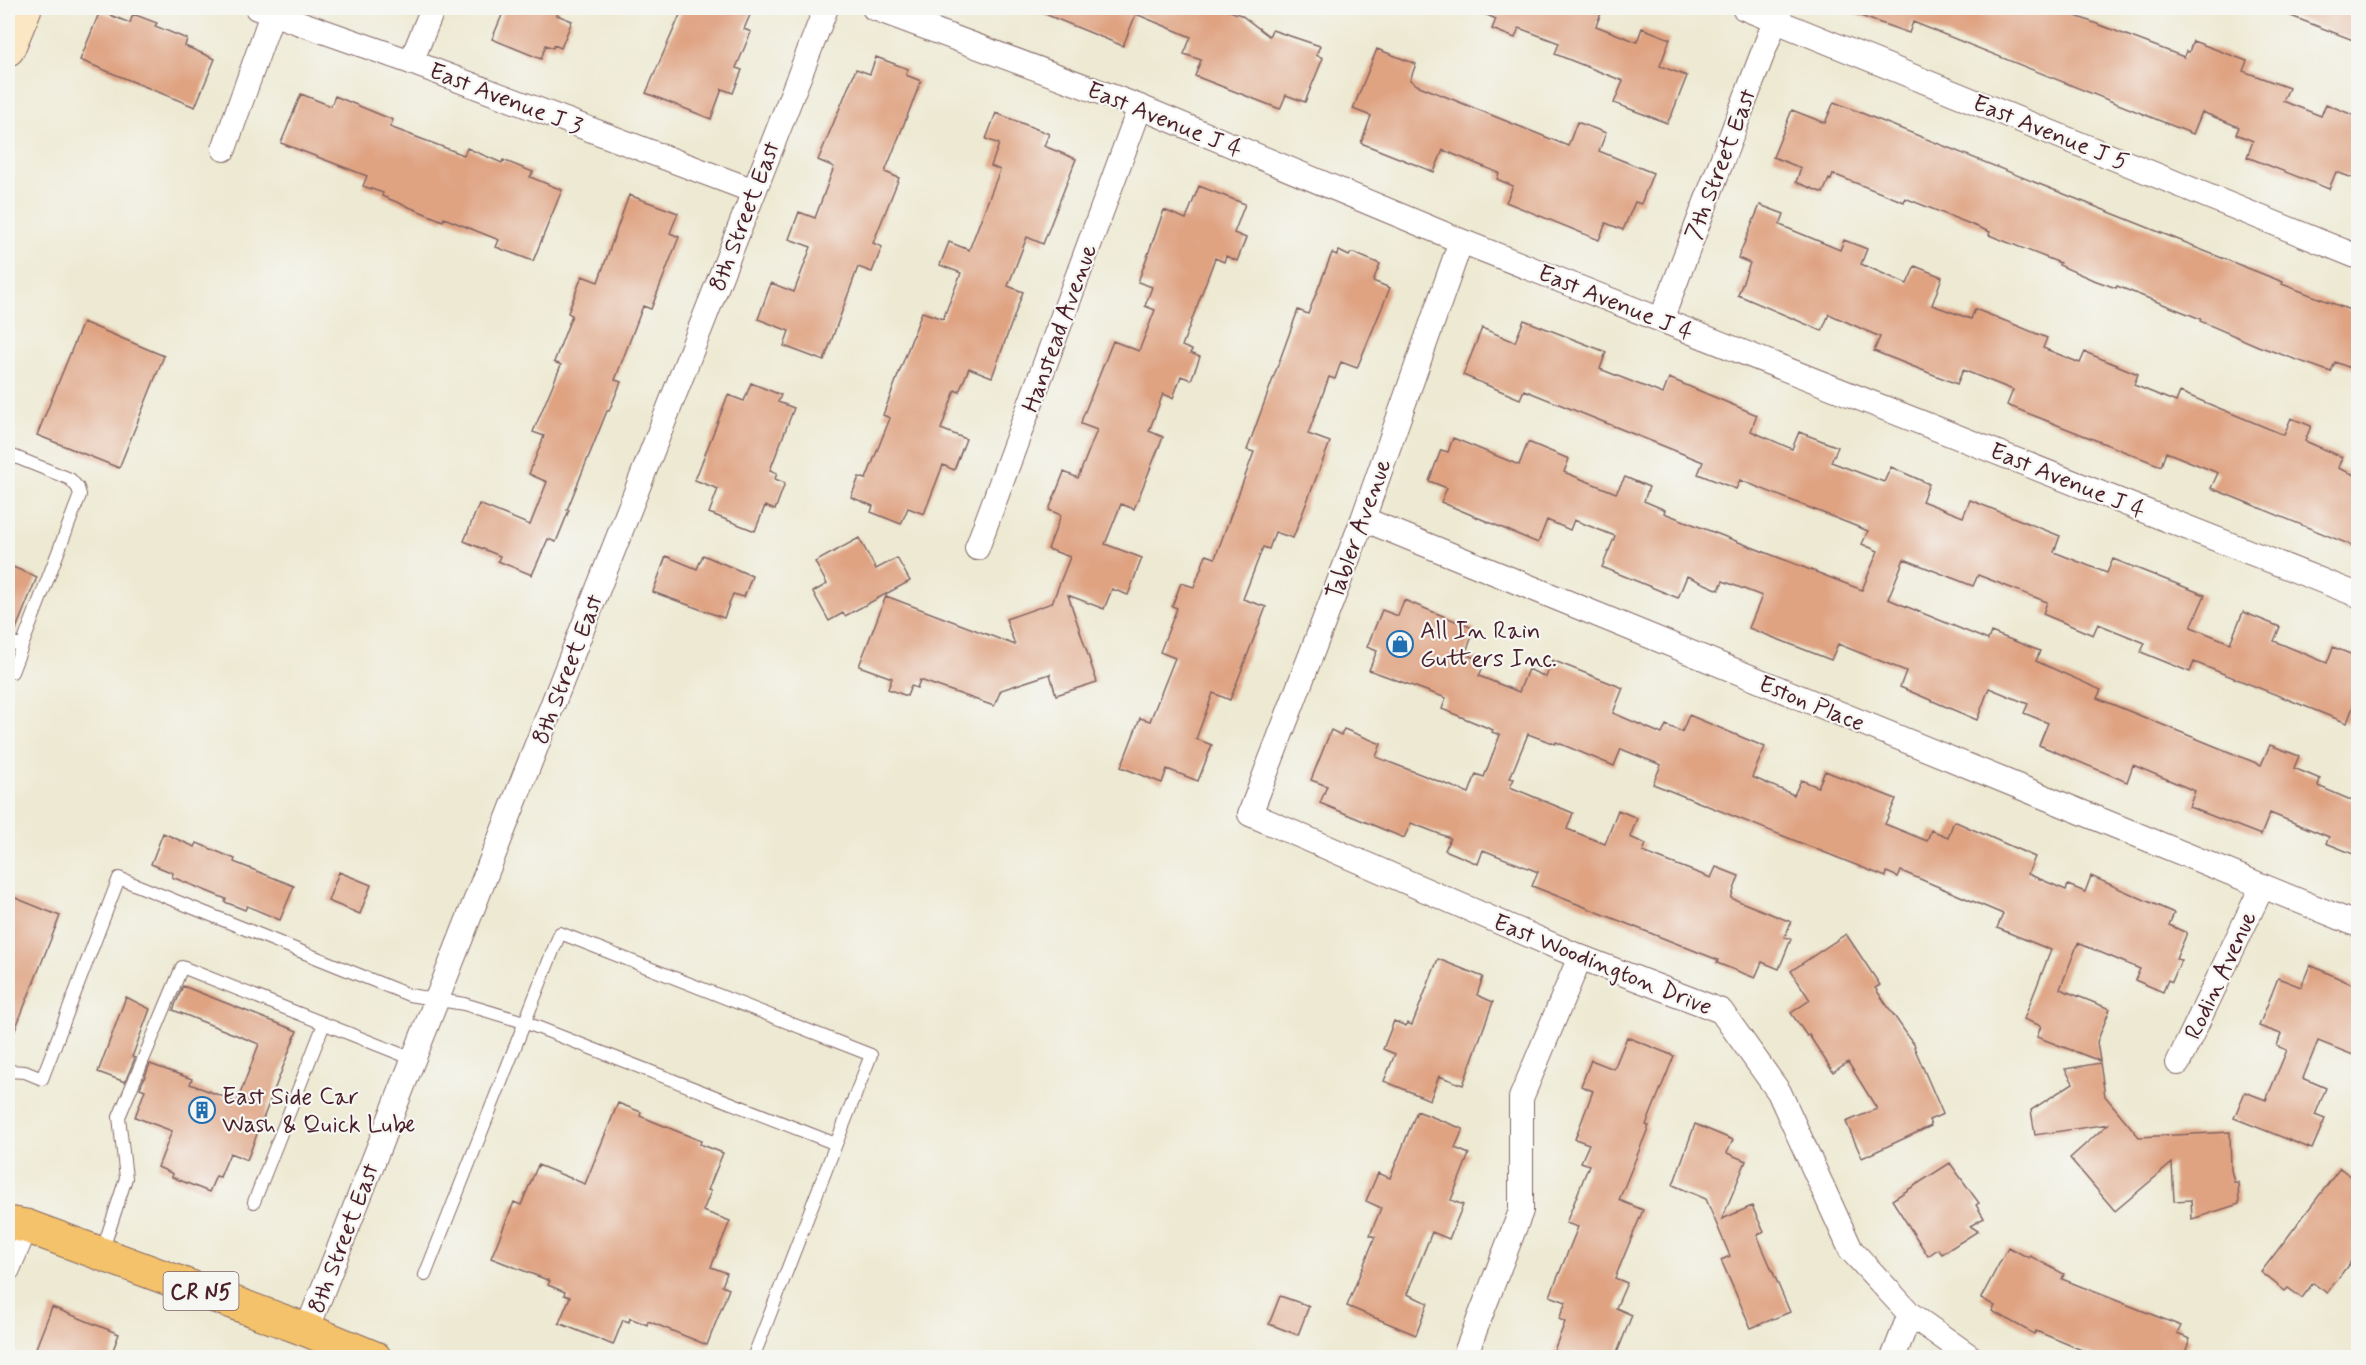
<svg xmlns="http://www.w3.org/2000/svg" width="2366" height="1365" font-family="Mynerve,sans-serif">
  <rect width="100%" height="100%" fill="#f6f6f2"/>
  <filter id="ink" filterUnits="userSpaceOnUse"><feTurbulence type="fractalNoise" baseFrequency=".0167" numOctaves="2"/><feDisplacementMap in="SourceGraphic" scale="12" xChannelSelector="R" yChannelSelector="G"/><feConvolveMatrix kernelMatrix="1 2 1 2 8 2 1 2 1" color-interpolation-filters="sRGB"/></filter>
  <filter id="wash" filterUnits="userSpaceOnUse"><feTurbulence type="fractalNoise" baseFrequency=".008" numOctaves="4" result="noise"/><feDisplacementMap in="SourceGraphic" scale="24" xChannelSelector="R" yChannelSelector="G"/><feGaussianBlur stdDeviation="1.35" result="paint"/><feColorMatrix in="noise" values="0 0 0 0 0 0 0 0 0 0 0 0 0 0 0 0 0 1.4 0 .05"/><feComposite in="paint" operator="in"/></filter>
  <g filter="url(#wash)">
    <rect width="100%" height="100%" fill="#ede9d2"/>
    <g id="blocks">
      <path fill="#dfa382" d="M505 8H560L557 15 572 21 561 48 554 45 553 48 546 45 541 59 492 39Z
        M683 8H753L744 29 751 32 736 68 742 70 733 93 722 89 711 119 646 93Z
        M1030 8H1221L1241 15 1269 36 1272 30 1320 46 1316 55 1323 58 1305 102 1286 95 1280 109 1195 76 1201 60 1184 54 1191 37 1136 14 1123 46Z
        M1471 8H1603L1596 26 1637 42 1642 28 1670 39 1660 66 1687 76 1672 114 1667 123 1614 103 1623 81 1555 54 1559 43 1519 28 1515 38 1492 29 1496 19Z
        M1847 8H2055L2184 57 2186 51 2189 52 2193 41 2247 61 2243 71 2289 88 2283 101 2321 116 2326 104 2358 117V163L2353 178 2336 172 2329 189 2247 157 2253 141 2236 134 2239 127 2202 112 2193 134 1913 22 1909 33 1846 11Z
        M2274 8H2358V42L2273 9Z
        M100 11 130 23 133 14 157 23 155 26 187 39 185 46 215 59 195 107 80 60Z
        M1377 49 1416 64 1410 80 1417 85 1568 146 1577 122 1606 133 1599 151 1653 173 1641 204 1635 202 1623 230 1606 223 1599 240 1506 202 1513 186 1497 179 1499 173 1443 150 1434 172 1361 143 1371 116 1353 109Z
        M876 57 908 69 906 75 921 81 885 172 899 178 873 243 882 247 872 272 858 267 824 361 784 346 789 331 758 319 771 283 794 292 811 247 789 239 799 212 815 218 834 167 818 160 856 69 870 74Z
        M301 94 331 106 335 96 393 120 390 127 464 155 467 148 502 163 503 160 533 172 530 177 562 190 533 261 496 247 499 240 444 218 443 221 382 196 383 193 363 186 367 176 281 143Z
        M1834 102 2194 246V247L2283 282 2282 284 2358 313V371L2335 362 2331 372 2258 346 2200 321 2201 319 2117 286 2116 288 2091 279 2059 265 2060 263 1989 235 1990 232 1905 198 1904 202 1833 174 1831 180 1829 179 1823 193 1796 182 1801 168 1773 157 1792 110 1825 123Z
        M996 113 1049 134 1044 146 1076 159 1043 244 1027 237 1008 286 1023 292 992 377 969 368 959 392 955 390 941 429 966 439 954 470 943 465 924 514 908 508 901 524 871 512 873 506 851 497 859 477 866 479 890 418 883 415 922 312 943 319 961 273 940 265 949 242 969 250 1000 170 991 166 999 144 986 139Z
        M1199 186 1245 204 1234 233 1246 238 1237 261 1226 256 1224 262 1215 258 1182 346 1192 350 1190 353 1200 357 1191 380 1181 376 1173 398 1163 394 1149 431 1163 437 1134 509 1121 504 1105 544 1142 558 1128 595 1112 589 1104 609 1068 595 1097 682 1056 695 1050 674 1001 690 994 706 920 680 917 688 911 686 907 696 888 689 892 678 859 666 886 596 1015 645 1006 619 1052 603 1070 557 1048 549 1061 515 1049 510 1064 472 1078 478 1097 430 1081 424 1082 419 1113 341 1139 351 1155 310 1145 306 1152 287 1138 282 1164 210 1186 219Z
        M629 195 678 213 670 233 679 237 651 309 643 306 615 380 621 382 609 411H607L567 510H569L556 542 548 539 532 575 498 561 500 556 464 541 479 504 530 525 547 482 529 474 544 436 533 432 561 365 554 362 572 315 568 313 582 276 598 282Z
        M1760 205 1784 214 1780 225 1840 250 1844 240 1867 249 1861 264 1907 284 1915 266 1942 277 1932 305 1971 319 1975 309 2018 326 2047 338 2043 348 2080 363 2085 352 2138 374 2134 385 2176 402 2180 392 2284 435 2291 418 2311 426 2305 441 2342 457 2338 468 2358 476V548L2211 488 2218 473 2166 452 2161 466 2007 405 2013 390 1963 370 1957 384 1874 351 1880 337 1829 314 1822 331 1738 295 1750 263 1738 258Z
        M1339 251 1349 256 1351 253H1354L1380 264 1373 281 1390 288 1357 368 1341 362 1335 379 1329 377 1308 434 1330 442 1293 538 1275 532 1269 549 1263 547 1243 599 1266 607 1230 700 1213 693 1196 739 1212 745 1198 781 1167 769 1162 783 1121 767 1140 718 1150 721 1175 658 1160 652 1177 608 1172 606 1181 583 1194 587 1206 555 1215 558 1254 452 1247 450 1298 310 1308 314 1332 253 1337 255Z
        M1524 320 1606 352 1600 369 1663 394 1669 378 1757 415 1751 431 1792 449 1799 432 1838 447 1831 462 1884 482 1891 467 1929 484 1922 501 1963 517 1970 500 2060 536 2054 552 2107 573 2113 559 2205 595 2191 627 2230 643 2243 612 2280 627 2274 641 2327 663 2333 647 2358 657V693L2347 723 2194 662 2190 672 2141 652 2145 643 2098 624 2093 635 2043 614 2047 602 1978 575 1973 586 1904 559 1888 599 1988 640 1991 632 2040 651 2036 661 2101 690 2097 698 2261 765 2270 745 2299 756 2294 768 2320 779 2318 786 2358 803V856L2326 843 2329 837 2270 813 2261 835 2189 807 2195 791 2133 765 2127 782 2039 745 2048 723 2024 713 2028 704 1989 688 1977 720 1900 687 1906 671 1873 658 1838 644 1831 660 1749 628 1762 596 1723 581 1719 590 1687 576 1678 598 1602 567 1615 536 1574 520 1570 530 1547 520 1538 543 1441 502 1447 488 1429 481 1441 450 1448 452 1453 438 1519 465 1528 442 1569 459 1564 472 1616 493 1625 477 1649 487 1644 501 1665 510 1664 513 1862 590 1878 551 1862 544 1868 531 1740 480 1736 489 1698 474 1703 462 1524 390 1520 399 1463 375 1482 328 1515 342Z
        M83 322 164 356 119 468 37 435Z
        M751 383 781 395 778 402 794 408 770 470 777 473 775 479 785 483 775 510 765 506 755 531 709 513 718 489 695 480 728 395 744 401Z
        M859 538 876 569 897 558 910 581 845 616 843 613 829 621 813 592 827 584 815 562Z
        M703 555 752 576 744 597 733 594 724 618 653 592 666 556 697 569Z
        M8 565 37 577 14 634 8 633Z
        M1404 600 1475 629 1465 654 1485 662 1479 676 1519 692 1528 669 1546 677 1552 660 1623 688 1613 713 1662 734 1666 725 1682 732 1689 715 1765 747 1752 777 1794 795 1801 780 1818 787 1825 771 1896 799 1885 824 1927 841 1931 830 1948 837 1954 821 2035 857 2028 874 2066 890 2068 885 2085 892 2091 876 2174 913 2169 925 2187 933 2176 959 2181 960 2172 982 2168 980 2163 992 2135 980 2140 969 2078 943 2060 989 2110 1009 2097 1042 2100 1061 2037 1037 2041 1026 2024 1019 2051 950 1997 928 2003 914 1901 871 1898 877 1887 872 1886 877 1653 784 1661 765 1621 749 1614 766 1556 742 1555 744 1528 734 1510 778 1514 779 1510 787 1573 813 1567 829 1605 844 1618 810 1637 818 1630 837 1646 844 1643 852 1711 878 1716 867 1739 876 1731 898 1791 922 1785 937 1791 939 1779 969 1762 962 1755 978 1717 963 1718 960 1532 886 1538 872 1483 850 1478 864 1445 850 1450 838 1411 823 1404 838 1320 803 1327 786 1311 780 1331 730 1341 735 1344 729 1381 744 1376 757 1469 793 1476 774 1484 777 1500 735 1492 732 1493 730 1442 709 1446 698 1369 670 1377 651 1367 647 1382 610 1398 616Z
        M163 833 195 847 197 843 235 859 234 862 294 886 280 920 247 906 245 910 225 902 226 899 172 877 173 873 151 864Z
        M339 872 371 885 360 914 328 901Z
        M8 895 60 916 9 1045H8Z
        M1846 934 1880 985 1875 988 1915 1046 1914 1047 1943 1114 1929 1120 1931 1126 1862 1158 1846 1122 1877 1109 1848 1062 1833 1072 1809 1035 1807 1036 1791 1013 1810 1000 1791 971Z
        M1438 959 1483 977 1477 995 1493 1002 1463 1085 1439 1076 1430 1100 1384 1081 1395 1054 1383 1049 1394 1021 1406 1026 1407 1023 1412 1025Z
        M2310 965 2358 987V1057L2318 1041 2303 1078 2326 1088 2315 1115 2325 1119 2312 1149 2234 1118 2245 1092 2266 1100 2287 1050 2277 1046 2281 1034 2259 1026 2278 978 2301 987Z
        M183 986 297 1031 247 1160 230 1153 220 1177 216 1176 209 1192 172 1177 173 1174 158 1167 172 1131 135 1117 145 1090 140 1088 150 1064 192 1079 190 1084 237 1102 259 1044 173 1010Z
        M126 997 150 1009 132 1057 135 1058 125 1082 98 1072Z
        M1627 1037 1674 1056 1646 1125 1649 1126 1619 1200 1643 1210 1615 1278 1627 1283 1616 1308 1632 1315 1615 1358H1551L1565 1322 1559 1319 1566 1302 1550 1296 1578 1227 1566 1223 1589 1165 1581 1162 1589 1144 1575 1139 1593 1091 1581 1086 1591 1060 1614 1069Z
        M2100 1063 2105 1096 2139 1137 2230 1132 2231 1170 2234 1182H2238L2239 1204 2192 1219 2191 1200 2174 1201 2172 1163 2115 1211 2070 1158 2108 1124 2035 1135 2031 1110 2073 1083 2065 1069Z
        M618 1103 641 1112 640 1116 701 1141 700 1144 723 1153 708 1190 711 1191 703 1211 730 1221 711 1267 727 1273 722 1286 729 1289 707 1345 648 1321 647 1325 630 1318 629 1322 623 1320 613 1345 559 1323 570 1297 564 1295 565 1292 548 1285 550 1281 491 1258 514 1202 521 1205 538 1165 585 1184Z
        M1417 1111 1463 1129 1455 1148 1469 1154 1451 1200 1463 1205 1449 1239 1432 1232 1407 1294 1428 1303 1416 1335 1347 1306 1375 1237 1370 1235 1381 1208 1366 1201 1378 1173 1390 1178Z
        M1695 1124 1733 1140 1727 1153 1746 1161 1722 1219 1752 1206 1764 1232 1757 1235 1790 1312 1751 1328 1721 1260 1730 1256 1706 1199 1673 1185Z
        M1950 1163 1979 1203 1976 1205 1984 1218 1970 1226 1978 1231 1942 1254 1938 1249 1928 1256 1892 1200Z
        M2340 1168 2358 1182V1252L2327 1293 2313 1283 2302 1298 2288 1288 2285 1291 2261 1272Z
        M2008 1247 2029 1258 2030 1256 2064 1274 2062 1279 2181 1326 2177 1334 2190 1339 2183 1358H2101L2036 1331 2034 1334 1992 1311 1995 1306 1981 1298Z
        M1280 1296 1309 1306 1298 1335 1269 1324Z
        M52 1307 119 1334 110 1358H32Z"/>
    </g>
  </g>
  <g filter="url(#ink)">
    <use href="#blocks" fill-opacity="0" stroke="#836665" stroke-width="1.5"/>
    <g fill="none" stroke-linecap="round" stroke-linejoin="round">
      <defs>
        <path id="service" d="M8 454 70 479 78 488 80 495 12 672 8 670
          M8 641 22 646
          M8 1071 25 1072 42 1079 119 878 409 995 464 1004 524 1022 836 1144 753 1358
          M254 1202 324 1024
          M102 1252 126 1178 119 1117 182 967 413 1059
          M425 1275 560 933 871 1055 836 1144"/>
        <path id="minor" d="M257 8 411 62 754 191
          M874 8 1140 107 1461 241 2358 595
          M1744 8 2358 257
          M411 62 433 8
          M224 149 272 14
          M1461 241 1363 519 1250 814 1580 957 1721 1011 1779 1092 1851 1250 1910 1314 1972 1358
          M1661 320 1780 8
          M1363 519 2358 925
          M977 548 1140 107
          M2178 1063 2262 887
          M8 1269 26 1226
          M307 1330 826 8
          M1464 1358 1521 1211V1098L1580 957
          M1893 1358 1910 1314"/>
        <path id="secondary" d="M8 49 25 8"/>
        <path id="primary" d="M8 1223 26 1226 307 1330 375 1358"/>
      </defs>
      <use href="#service" stroke="#836665" stroke-width="14"/>
      <use href="#minor" stroke="#836665" stroke-width="26"/>
      <use href="#secondary" stroke="#836665" stroke-width="35"/>
      <use href="#primary" stroke="#836665" stroke-width="35"/>
      <use href="#service" stroke="#fff" stroke-width="12"/>
      <use href="#minor" stroke="#fff" stroke-width="24"/>
      <use href="#secondary" stroke="#fbe7c3" stroke-width="33"/>
      <use href="#primary" stroke="#f4c26a" stroke-width="33"/>
    </g>
  </g>
  <defs>
    <symbol id="shop-ring" viewBox="-11 -11 22 22"><circle r="9.5" fill="#f6f6f2" stroke="#1f6fb2" stroke-width="1.5"/><path d="M-5-2.5h2.3a2.7 3.5 0 0 1 5.4 0H5L5.5 6h-11ZM-1.5-2.5h3a1.5 2.3 0 0 0-3 0Z" fill="#1f6fb2"/></symbol>
    <symbol id="building-ring" viewBox="-11 -11 22 22"><circle r="9.5" fill="#f6f6f2" stroke="#1f6fb2" stroke-width="1.5"/><path d="M-4-6H4V6H1V3H-1V6H-4ZM-2.5-4.3h1.7v1.8h-1.7ZM.8-4.3h1.7v1.8H.8ZM-2.5-1h1.7V.8h-1.7ZM.8-1h1.7V.8H.8Z" fill="#1f6fb2"/></symbol>
  </defs>
  <g fill-rule="evenodd">
    <use href="#shop-ring" x="1385" y="629" width="30" height="30"/>
    <use href="#building-ring" x="187" y="1095" width="30" height="30"/>
  </g>
  <g text-anchor="middle" stroke-width="4.5" stroke-linejoin="round" paint-order="stroke">
    <rect fill="#f6f6f2" stroke="#7e6067" stroke-width="1.5" x="163.5" y="1272" width="75" height="38" rx="4.5"/>
    <g font-size="22" font-weight="bold" fill="#4a1f2b">
      <text x="201" y="1299">CR N5</text>
    </g>
    <g font-size="24" fill="#4a1f2b" stroke="#f6f6f2">
      <text transform="translate(506 98) rotate(21)" y="8">East Avenue J 3</text>
      <text transform="translate(1165 119) rotate(22)" y="8">East Avenue J 4</text>
      <text transform="translate(2051 132) rotate(22)" y="8">East Avenue J 5</text>
      <text transform="translate(1720 164) rotate(-69)" y="8">7th Street East</text>
      <text transform="translate(744 216) rotate(-69)" y="8">8th Street East</text>
      <text transform="translate(1616 302) rotate(22)" y="8">East Avenue J 4</text>
      <text transform="translate(1059 328) rotate(-70)" y="8">Hanstead Avenue</text>
      <text transform="translate(2068 480) rotate(22)" y="8">East Avenue J 4</text>
      <text transform="translate(1358 529) rotate(-70)" y="8">Tabler Avenue</text>
      <text transform="translate(567 669) rotate(-69)" y="8">8th Street East</text>
      <text transform="translate(1812 703) rotate(22)" y="8">Eston Place</text>
      <text transform="translate(1603 964) rotate(22)" y="8">East Woodington Drive</text>
      <text transform="translate(2220 975) rotate(-65)" y="8">Rodin Avenue</text>
      <text transform="translate(343 1238) rotate(-69)" y="8">8th Street East</text>
    </g>
    <g font-size="24" fill="#4a1f2b" stroke="#f6f6f2" text-anchor="start">
      <text x="1420" y="638">All In Rain<tspan x="1420" dy="28">Gutters Inc.</tspan></text>
      <text x="222" y="1104">East Side Car<tspan x="222" dy="28">Wash &amp; Quick Lube</tspan></text>
    </g>
  </g>
  <rect width="2366" height="1365" fill="none" stroke="#f6f6f2" stroke-width="30"/>
</svg>
